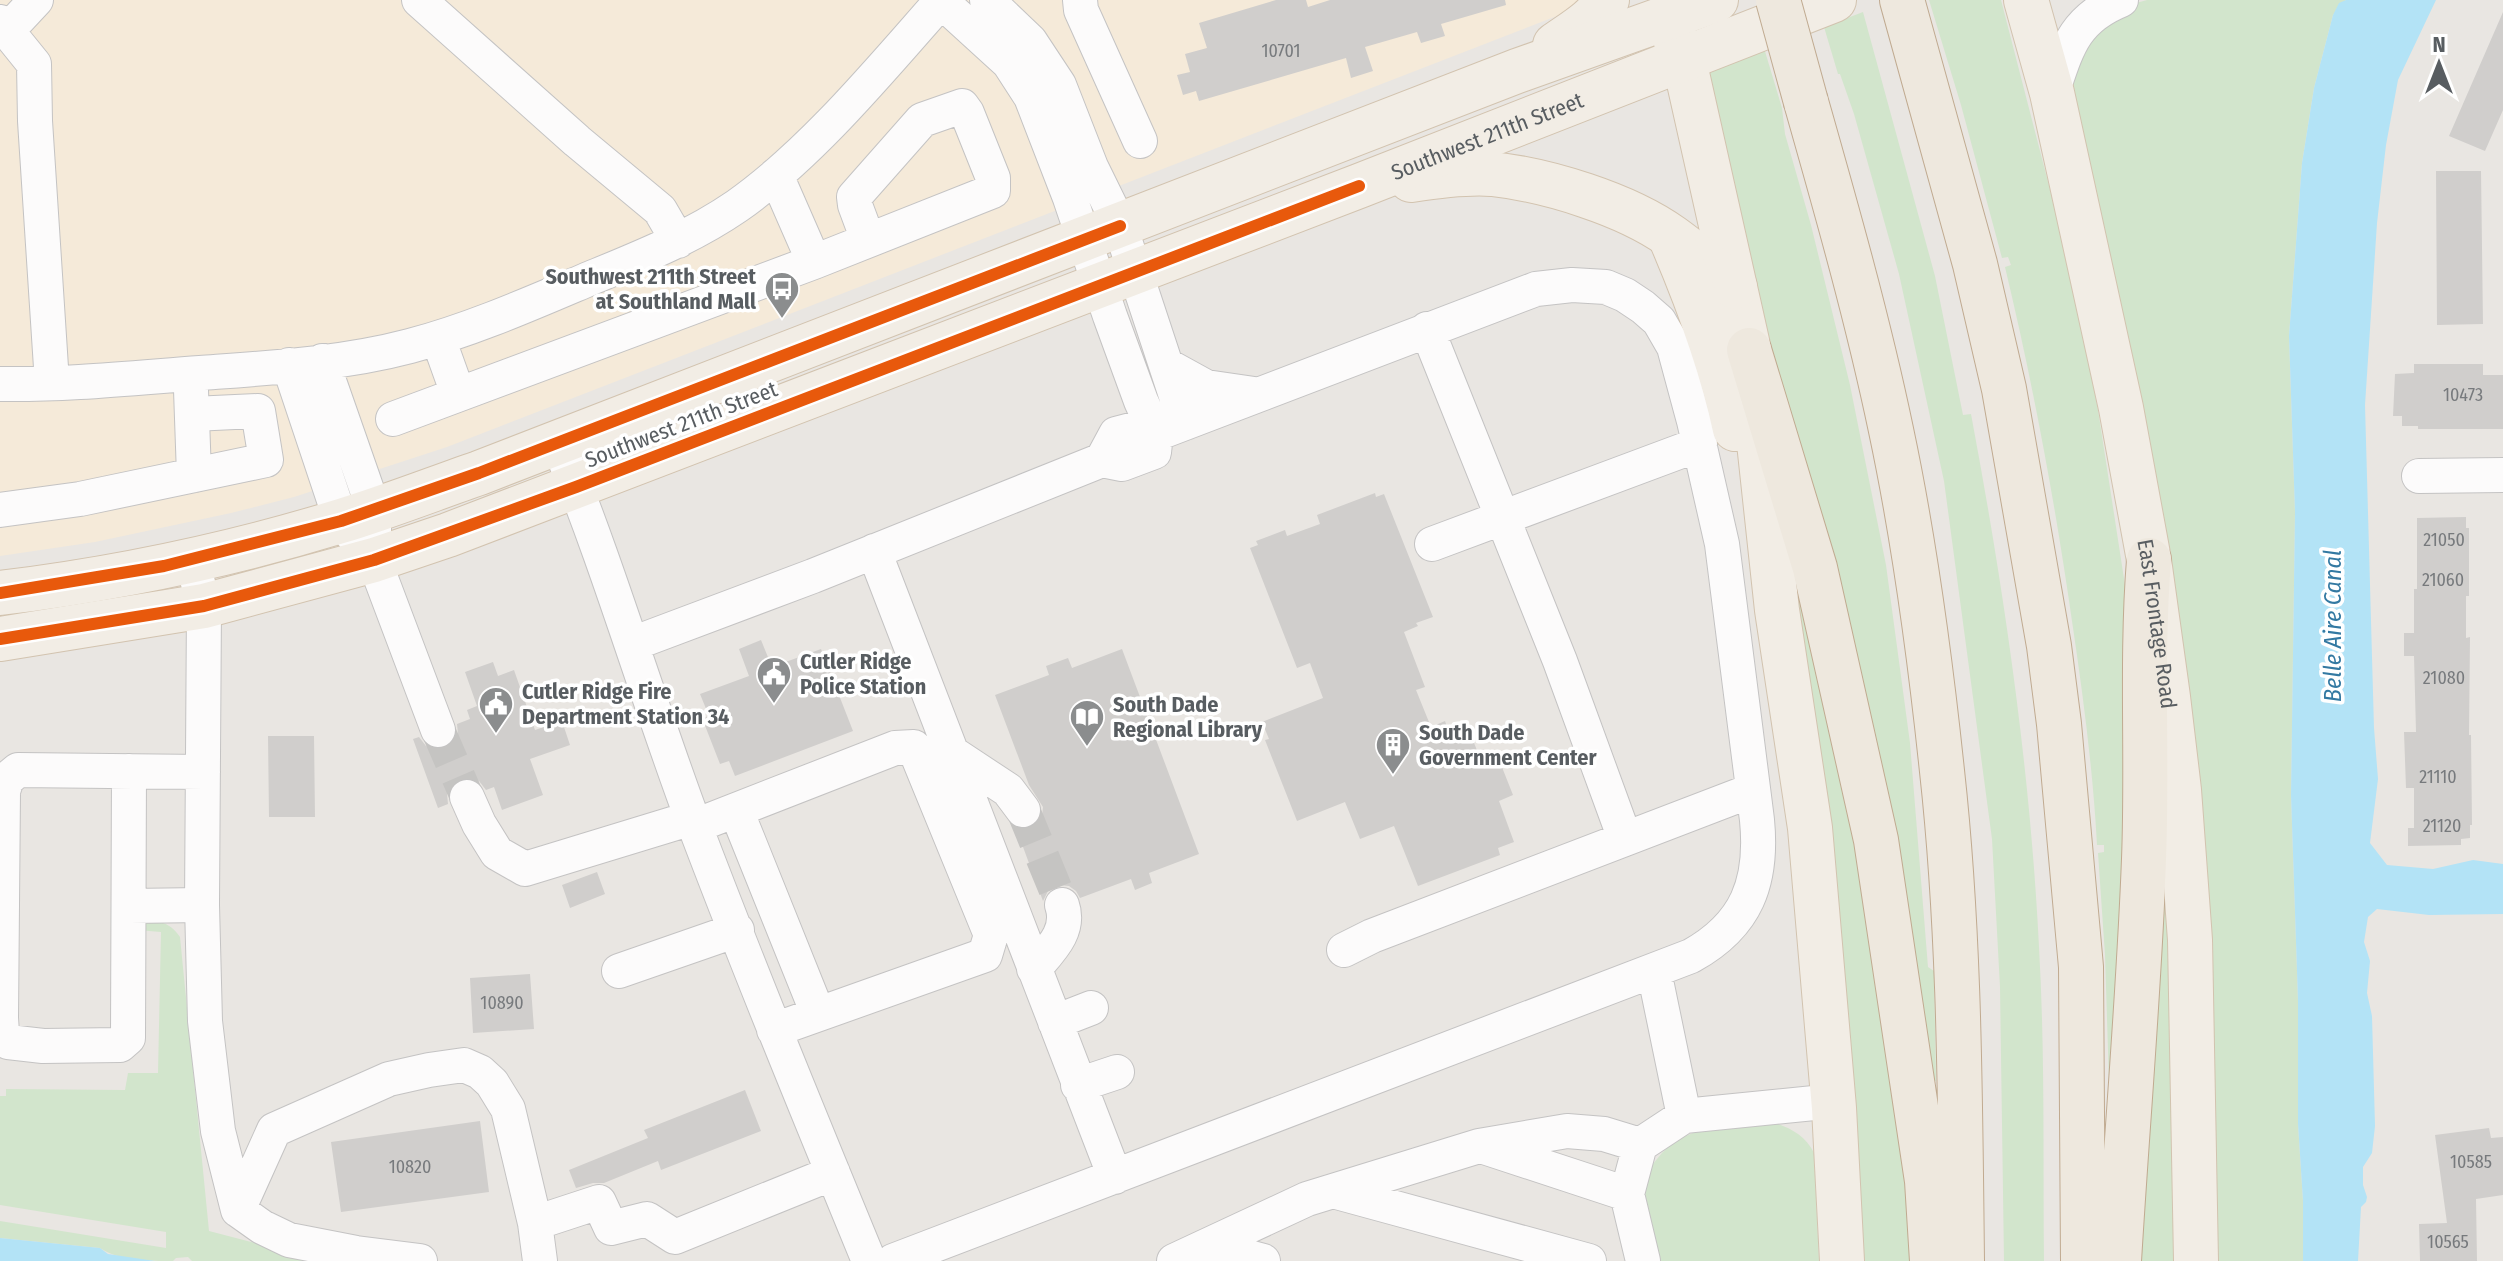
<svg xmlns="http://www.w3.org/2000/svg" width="2503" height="1261" font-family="'Fira Sans Condensed',sans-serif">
  <rect width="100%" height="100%" fill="#e9e6e2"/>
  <path fill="#f5ead9" d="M0 0H1581L1562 14 1549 19 447 447 294 497 231 513 95 542 0 556Z"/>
  <path fill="#d2e5cc" d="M1929 0H2001L2069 263 2098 410 2127 598 2133 665 2112 1179 2105 955 2098 853 2104 852V845H2097C2093 770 2083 695 2072 621 2055 502 2033 384 2005 267L2011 265 2008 257 2002 258 1961 105Z
    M2147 0H2346L2333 15 2314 88 2302 163 2289 336 2295 512 2291 795 2298 1001V1124L2303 1201V1261H2209L2208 1136 2070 84 2079 45 2129 5Z
    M1863 12 1935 276 1963 415 1971 414C2004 590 2030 767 2039 947 2045 1051 2043 1156 2044 1261H2004L2000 987 1992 839 1944 481 1899 274 1854 114 1840 74H1838L1824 27Z
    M1764 48 1782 108 1785 134 1811 225 1850 385 1886 565 1910 743 1928 967 1934 971 1936 1081 1923 1083 1702 73Z
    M1777 489 1857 819 1917 1261H1856Z
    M2160 755 2184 1261H2131Z
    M137 919C155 921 169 920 180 937L209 1231 325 1261H192L188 1257 176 1258 173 1261C150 1261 119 1261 100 1248L0 1238V1221L166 1248V1232L0 1205V1096H6V1089L125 1090 128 1073H158L161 932 137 930Z
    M1765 1120C1786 1126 1804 1133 1814 1153L1819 1261H1658C1653 1237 1644 1211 1645 1187 1646 1176 1650 1167 1657 1159 1683 1125 1726 1126 1765 1120Z"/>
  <path fill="#b3e3f6" d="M2346 0H2436L2398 80 2386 145 2377 223 2365 405 2374 728 2378 779 2370 843 2387 865 2433 869 2473 860 2503 864V914L2429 915 2377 909 2368 917 2364 942 2370 961 2367 993 2372 1016 2375 1126 2372 1153 2363 1167V1185L2367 1197 2366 1202 2361 1207 2358 1261H2303V1201L2298 1124V1001L2291 795 2295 512 2289 336 2302 163 2314 88 2333 15 2339 3Z
    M0 1238 100 1248 108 1254 155 1261H0Z"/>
  <path fill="#d0cecc" d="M1276 0H1306L1308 7 1330 0H1505L1506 5 1441 24 1445 36 1421 43 1417 32 1365 47 1373 71 1351 78 1346 58 1199 101 1196 91 1183 95 1177 75 1190 72 1185 54 1207 48 1199 23Z
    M2503 12V110L2485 151 2449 136Z
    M2436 171H2481L2483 324 2437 325Z
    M2414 364H2483V375H2503V429H2418V426H2402V416H2393L2395 374 2414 373Z
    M1375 493 1376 497 1384 494 1433 617 1416 623 1418 626 1404 632 1425 687 1416 690 1431 727 1445 721 1447 727 1465 720 1480 758 1496 752 1513 795 1499 801 1514 842 1498 848 1500 855 1418 886 1394 826 1360 839 1345 802 1297 821 1265 740 1269 739 1262 722 1323 698 1310 663 1297 668 1250 548 1258 545 1256 541 1285 530 1287 536 1320 524 1317 515Z
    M2466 517V528H2469V596H2466V638L2470 637 2469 735H2471L2472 825H2470V838L2461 839V845L2408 846V828H2414V788H2406L2404 732H2416L2414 656H2404V633H2414V589H2417V518Z
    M761 640 772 667 821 649 853 731 735 776 729 761 720 764 702 718 709 716 700 694 749 676 739 649Z
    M1122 649 1199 854 1149 873 1152 883 1135 890 1131 879 1080 898 1076 891 1069 886 1059 885 1048 891 1043 901 1016 828 1026 830 1036 825 1042 817 1043 807 1029 785 995 695 1049 675 1046 666 1068 658 1072 668Z
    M493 662 498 676 514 670 535 730 562 721 570 745 530 759 543 795 502 810 494 787 486 790 479 781 468 777 460 778 451 785 447 794 448 804 438 808 413 739 419 737 426 746 436 750 444 749 453 743 458 734 457 724 470 719 467 710 477 706 465 672Z
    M268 736H314L315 817H269Z
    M597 872 605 894 570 908 562 885Z
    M530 974 534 1029 473 1033 470 978Z
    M745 1090 761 1131 661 1170 658 1161 604 1183H593L576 1188 569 1170 648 1138 644 1130Z
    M480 1121 489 1192 341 1212 331 1142Z
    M2489 1128 2491 1138 2503 1137V1195L2476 1199 2477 1261H2420L2419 1224 2447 1223 2435 1135Z"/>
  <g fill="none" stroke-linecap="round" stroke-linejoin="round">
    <path stroke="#c5c4c2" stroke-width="34" stroke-dasharray="34 17" stroke-linecap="butt" d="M438 730 467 797
      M1023 810 1062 905"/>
    <defs>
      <path id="minor" d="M419 0 577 141 660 210 678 241
        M987 0 1030 41 1059 85 1091 167 1120 226 1185 423
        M1080 0 1081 10 1140 141
        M0 22 34 64 35 121 52 383
        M8 30 36 0
        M2052 93C2067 48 2074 19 2121 0
        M776 175 814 262
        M1427 329 1560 661 1625 839
        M438 338 458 394
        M322 361 374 510V560L438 730
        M289 365 341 521 355 538
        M1166 365 1206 387 1254 394
        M0 384C67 385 133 378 200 373 269 368 342 364 410 346 471 330 532 303 591 278 642 257 692 237 737 206 812 153 881 69 942 0
        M191 390 194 475
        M393 419 814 262 993 191V178L967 113 962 106 922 120 854 197 855 205 868 240
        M558 443C609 567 646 695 693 821 749 969 809 1115 869 1261
        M2419 476 2503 475
        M0 510 80 499 266 460 258 411 193 414
        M1432 544 1700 444
        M874 551 1115 1177
        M192 560 204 606 202 905 205 1021 218 1131 238 1210 262 1227 289 1240 356 1253 420 1261
        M632 644 813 576 1102 460 1122 464 1154 452 1156 434 1141 401 1110 316 1070 198 1031 97 1009 63 941 1
        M952 753 1008 790 1023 810
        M129 771 128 1038 120 1045 43 1046 8 1042 2 1033 1 1018 3 791 7 779 18 770 203 772
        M467 797 479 824 497 853 525 869 692 818
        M736 810 818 1014
        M695 826 895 748 914 747 991 935 985 955 774 1030
        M130 906 202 905
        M1344 950 1372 936 1753 790
        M1034 969C1050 950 1071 931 1062 905
        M619 971 737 930
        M1654 971 1684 1116 1834 1101
        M1055 1022 1091 1008
        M1078 1085 1117 1072
        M1484 1147 1627 1194
        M1333 1191 1589 1261
        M238 1210 274 1130 389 1079 429 1070 464 1065 480 1072 492 1083 508 1109 535 1223 540 1261
        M535 1223 599 1202 611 1228 647 1219 675 1237 833 1173
        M1207 1246 1263 1261
        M893 1261 1691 956C1747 925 1763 882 1757 820L1722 544 1694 421 1674 347 1659 321 1643 307 1625 295 1606 287 1572 285 1536 289 1156 434 1139 428 1116 434 1102 460
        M1174 1261 1307 1199 1479 1146 1567 1131 1604 1134 1640 1145
        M1643 1261 1627 1194 1640 1145 1684 1116"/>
      <g id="major">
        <path id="s1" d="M2026 0 2052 93 2121 408 2149 560 2168 697 2179 790 2190 940 2196 1261"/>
        <path d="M1673 32 1688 78 1749 350 1777 610 1810 828 1834 1108 1842 1261"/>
        <path d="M1555 45C1573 32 1595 20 1607 0"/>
        <path d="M1411 180C1437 176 1465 172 1492 174 1547 180 1626 204 1672 237 1693 252 1714 270 1735 287"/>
        <path d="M1672 241C1698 302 1721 364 1735 429"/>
        <path d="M0 593C115 579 230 555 341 521 387 507 433 489 479 473L1517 71 1716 0"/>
        <path id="s2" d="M0 639 204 606 374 560 448 535 1359 186 1834 0"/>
      </g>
      <path id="highway" d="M1902 0 1975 264 2004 389 2049 646 2059 724 2081 967 2083 1261
        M1806 102C1837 211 1868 320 1891 430 1915 543 1930 657 1942 771 1960 934 1960 1098 1962 1261
        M1749 350 1815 568 1876 840 1927 1181 1932 1261
        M2119 1261C2127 1127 2139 993 2144 859 2148 760 2141 660 2149 560"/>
    </defs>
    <use href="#minor" stroke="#c4c3c3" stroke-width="36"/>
    <use href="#major" stroke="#d2c3af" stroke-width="46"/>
    <use href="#highway" stroke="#c0aa90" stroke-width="46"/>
    <use href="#minor" stroke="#fcfbfb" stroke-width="34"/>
    <use href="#major" stroke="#f2ede5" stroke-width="44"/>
    <use href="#highway" stroke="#eee8de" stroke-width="44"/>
    <defs>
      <path id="highway-bridge" d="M1778 0 1806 102"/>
    </defs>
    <use href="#highway-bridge" stroke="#c0aa90" stroke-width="46" stroke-linecap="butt"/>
    <use href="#highway-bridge" stroke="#eee8de" stroke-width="44"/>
    <defs>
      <path id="cycleway" d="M0 593 164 566 341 521 479 473 1120 226
        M0 639 204 606 374 560 576 487 1359 186"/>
    </defs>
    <use href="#cycleway" stroke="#fff" stroke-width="17"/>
    <use href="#cycleway" stroke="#e8590c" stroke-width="12"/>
  </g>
  <defs>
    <symbol id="bus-pin" viewBox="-11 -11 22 30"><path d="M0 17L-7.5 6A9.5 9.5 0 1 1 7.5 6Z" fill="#8b8d8e" stroke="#fff"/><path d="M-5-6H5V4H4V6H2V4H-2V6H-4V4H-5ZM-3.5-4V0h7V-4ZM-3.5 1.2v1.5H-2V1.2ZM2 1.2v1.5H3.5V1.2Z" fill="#fff"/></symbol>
    <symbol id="civic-pin" viewBox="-11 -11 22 30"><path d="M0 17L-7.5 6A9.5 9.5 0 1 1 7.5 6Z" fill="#8b8d8e" stroke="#fff"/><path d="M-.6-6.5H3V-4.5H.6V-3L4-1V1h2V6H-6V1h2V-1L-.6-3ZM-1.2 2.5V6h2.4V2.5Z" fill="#fff"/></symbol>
    <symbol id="library-pin" viewBox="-11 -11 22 30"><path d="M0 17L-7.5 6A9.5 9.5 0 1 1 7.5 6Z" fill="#8b8d8e" stroke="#fff"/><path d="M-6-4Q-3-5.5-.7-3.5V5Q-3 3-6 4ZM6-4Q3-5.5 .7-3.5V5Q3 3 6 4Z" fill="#fff"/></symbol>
    <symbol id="building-pin" viewBox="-11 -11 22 30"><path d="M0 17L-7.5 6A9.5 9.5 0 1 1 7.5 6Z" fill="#8b8d8e" stroke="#fff"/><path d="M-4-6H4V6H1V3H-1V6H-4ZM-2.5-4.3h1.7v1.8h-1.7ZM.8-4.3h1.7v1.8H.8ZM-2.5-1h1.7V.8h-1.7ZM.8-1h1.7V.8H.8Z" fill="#fff"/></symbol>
  </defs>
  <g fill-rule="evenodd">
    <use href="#bus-pin" x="762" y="269" width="40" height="54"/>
    <use href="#civic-pin" x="754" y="654" width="40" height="54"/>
    <use href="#civic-pin" x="476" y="684" width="40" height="54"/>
    <use href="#library-pin" x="1067" y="697" width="40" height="54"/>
    <use href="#building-pin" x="1373" y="725" width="40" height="54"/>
  </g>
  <g text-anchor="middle" stroke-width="7" stroke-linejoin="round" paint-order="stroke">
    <g font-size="18" fill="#777a7d">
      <text x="1281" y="57">10701</text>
      <text x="2463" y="401">10473</text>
      <text x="2444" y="546">21050</text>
      <text x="2443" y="586">21060</text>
      <text x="2444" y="684">21080</text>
      <text x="2438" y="783">21110</text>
      <text x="2442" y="832">21120</text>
      <text x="502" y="1009">10890</text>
      <text x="2471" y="1168">10585</text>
      <text x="410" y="1173">10820</text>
      <text x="2448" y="1248">10565</text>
    </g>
    <g font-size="22" fill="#585d61" stroke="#fff">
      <text dy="8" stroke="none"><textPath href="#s2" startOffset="1574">Southwest 211th Street</textPath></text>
      <text transform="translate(681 424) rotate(-21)" y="8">Southwest 211th Street</text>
      <text dy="8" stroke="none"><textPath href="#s1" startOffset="638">East Frontage Road</textPath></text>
    </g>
    <g font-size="22" font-weight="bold" fill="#585d61" stroke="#fff" text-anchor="start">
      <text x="756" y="284" text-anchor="end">Southwest 211th Street<tspan x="756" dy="25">at Southland Mall</tspan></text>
      <text x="800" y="669">Cutler Ridge<tspan x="800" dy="25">Police Station</tspan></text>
      <text x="522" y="699">Cutler Ridge Fire<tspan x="522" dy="25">Department Station 34</tspan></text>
      <text x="1113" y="712">South Dade<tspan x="1113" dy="25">Regional Library</tspan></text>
      <text x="1419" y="740">South Dade<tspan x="1419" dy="25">Government Center</tspan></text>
    </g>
    <g font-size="24" font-style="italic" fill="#3379a2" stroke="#fff">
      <text transform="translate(2333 626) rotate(-90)" y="8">Belle Aire Canal</text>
    </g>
  </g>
  <g transform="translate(2439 64)" stroke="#ffffff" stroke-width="6" paint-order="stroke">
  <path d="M0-6L14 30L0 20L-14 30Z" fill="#585d61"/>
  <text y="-12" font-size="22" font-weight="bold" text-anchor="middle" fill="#585d61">N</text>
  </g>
</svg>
